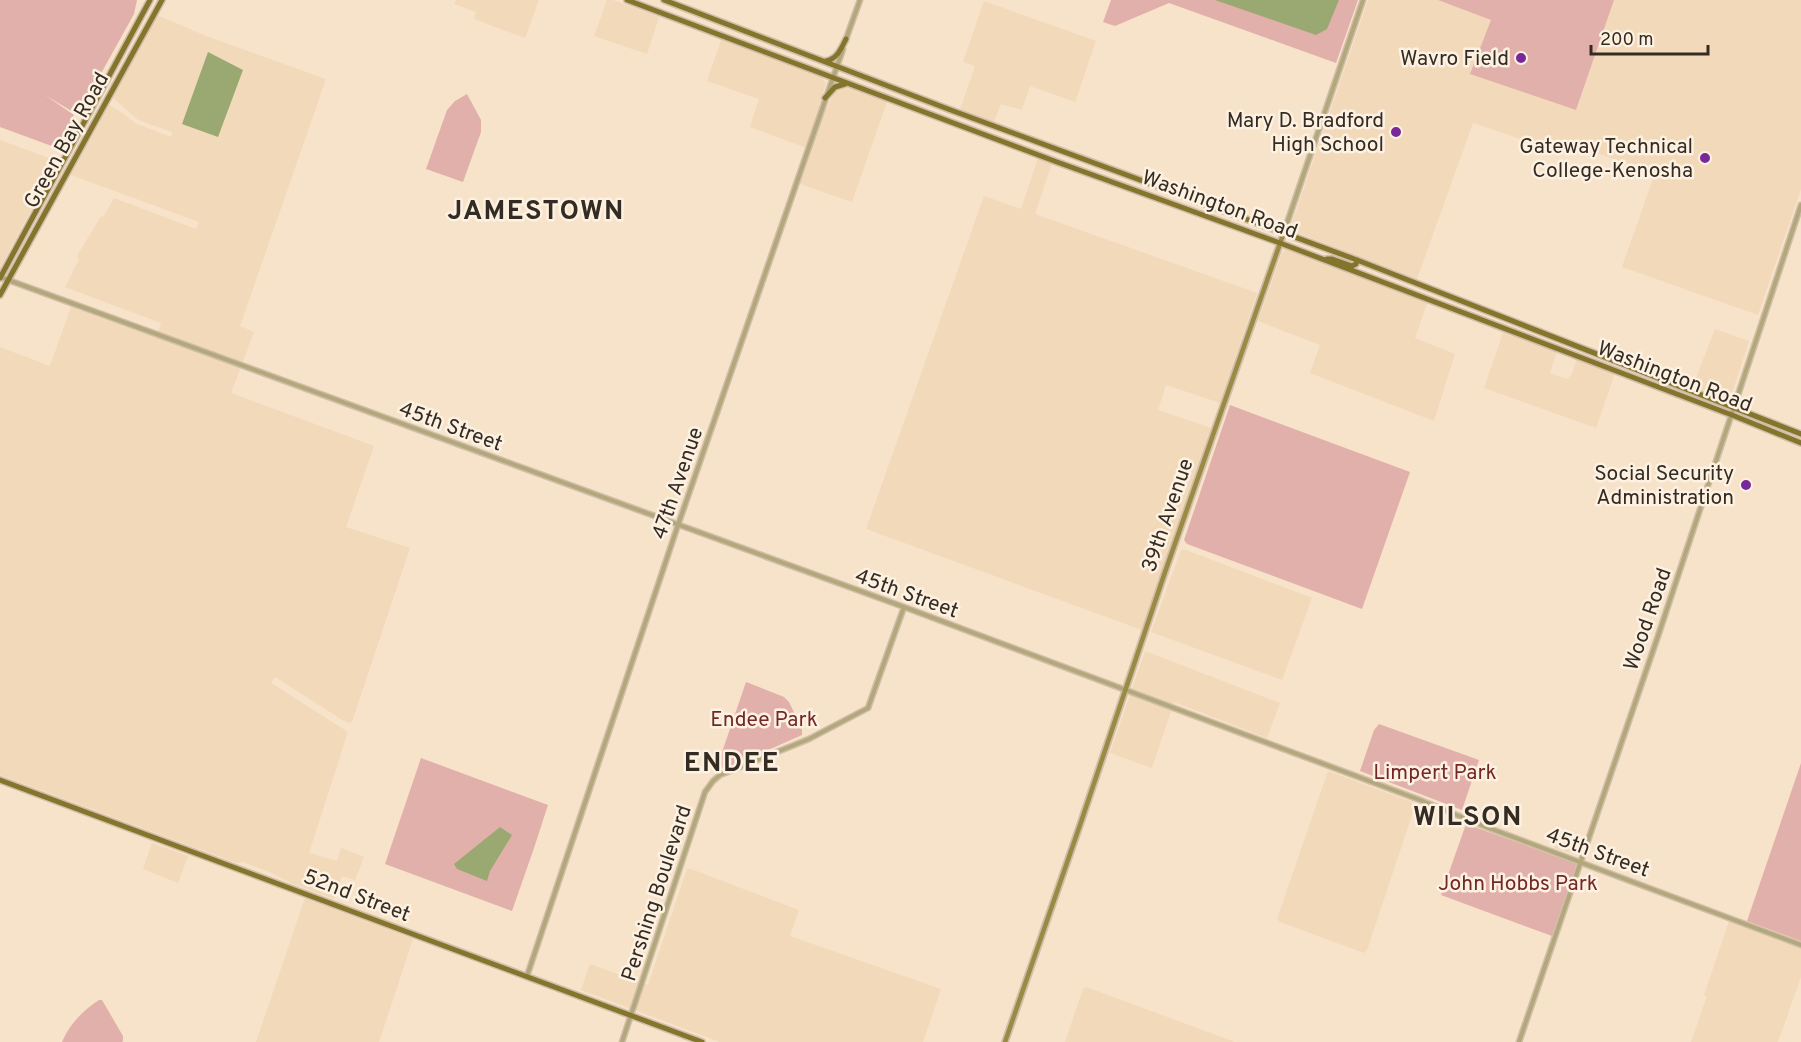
<svg xmlns="http://www.w3.org/2000/svg" width="1801" height="1042" font-family="Overpass,sans-serif">
  <rect width="100%" height="100%" fill="#f7e2ca"/>
  <path fill="#f2d9ba" d="M456 0H539L525 38 474 19 476 12 454 4Z
    M607 0H613L659 17 647 54 594 36Z
    M1368 0H1801V189L1758 315 1622 267 1655 173 1565 142 1561 153 1473 123 1417 279 1293 231 1291 228 1293 220Z
    M984 1 1096 41 1075 102 1030 86 1022 110 1001 104 994 122 960 110 975 66 963 62Z
    M157 15 206 36 326 79 240 326 254 332 231 393 374 446 346 527 410 548 352 722 349 723 344 721 275 677 271 683 348 732 309 853 337 861 341 848 364 857 355 880 342 876 334 899 293 884 267 871 243 862 237 863 0 775V347L50 366 71 307 156 338 161 323 65 287 79 259 77 256 101 216 103 217 114 198 196 229 199 222 71 175 109 105 124 114 135 123 171 137 172 132 138 120 113 98Z
    M721 40 822 78 826 84 819 106 827 109 833 93 840 86 849 87 887 102 852 202 800 184 812 150 750 127 759 99 707 81Z
    M0 140 57 161 0 268Z
    M1038 158 1052 163 1035 214 1257 293 1220 403 1166 385 1158 410 1211 428 1142 630 866 529 984 196 1021 209Z
    M1286 249 1427 303 1415 338 1455 354 1434 421 1310 373 1320 345 1258 321 1282 253Z
    M1715 329 1749 341 1732 393 1727 401 1692 388Z
    M1503 333 1557 351 1550 373 1567 379 1572 374 1577 358 1613 372 1614 376 1596 428 1484 388Z
    M1181 550H1186L1312 598 1282 680 1151 632Z
    M1145 651 1280 703 1267 738 1174 702 1152 768 1110 753Z
    M1328 771 1412 802 1415 806 1367 950 1364 953 1280 922 1277 919Z
    M1559 835 1582 844 1578 855 1554 848Z
    M152 843 188 856 178 883 143 869Z
    M687 869H691L799 910 790 936 941 989 923 1042H720L581 990 590 964 648 985Z
    M305 898 413 939 379 1042H256Z
    M1729 921 1801 948V977L1778 1042H1691L1705 1002 1707 996 1704 995Z
    M1086 987 1089 988 1235 1042H1065L1083 989Z"/>
  <path fill="#e2b0ab" d="M0 0H137L134 14 78 115 45 95 74 115 57 148 0 127Z
    M1111 0H1358L1336 63 1169 3 1115 26 1103 22Z
    M1438 0H1614L1576 110 1470 74 1491 20Z
    M467 94 481 120V132L463 182 426 169 447 110 455 101Z
    M1230 405 1410 472 1362 609 1187 544 1184 540Z
    M746 682 784 697 789 702 802 729V735L728 768H723L720 766 719 761Z
    M1379 724 1479 760 1462 810 1360 771 1374 730Z
    M421 758 548 805 534 848 512 911 385 864Z
    M1801 763V941L1747 921Z
    M1466 824 1577 864 1552 936 1441 895Z
    M99 1000H102L123 1036V1041L122 1042H62C69 1025 83 1010 99 1000Z"/>
  <path fill="#9aa871" d="M1215 0H1339L1327 29 1316 35Z
    M208 52 243 70 218 137 182 124Z
    M500 827 512 835 490 871 487 881 457 869 454 864Z"/>
  <g fill="none" stroke-linecap="round" stroke-linejoin="round">
    <defs>
      <path id="tertiary" d="M846 39 860 0
        M1284 232 1363 0
        M0 277 904 607 1420 800 1486 827 1801 945
        M527 976 678 525 843 49
        M622 1042 705 792 713 781 720 775 809 739 868 708 904 607
        M1519 1042 1658 636 1801 205"/>
      <path id="secondary" d="M1005 1042 1080 825 1164 575 1284 232"/>
      <path id="primary" d="M627 0 1057 162 1280 243 1732 415 1801 443
        M664 0 948 109 1357 260 1801 434
        M826 61C837 59 841 49 846 39
        M825 98 835 87 845 84
        M1327 259H1332L1352 266 1356 264 1357 260
        M0 278 150 0
        M0 295 162 0
        M0 780 702 1042"/>
    </defs>
    <use href="#tertiary" stroke="#d0bea9" stroke-width="7"/>
    <use href="#secondary" stroke="#d0bea9" stroke-width="8"/>
    <use href="#primary" stroke="#d0bea9" stroke-width="8"/>
    <use href="#tertiary" stroke="#b3a87c" stroke-width="4"/>
    <use href="#secondary" stroke="#9a8a43" stroke-width="4.5"/>
    <use href="#primary" stroke="#84742c" stroke-width="5"/>
  </g>
  <g fill="#782899" stroke="#fdf1e2" stroke-width="2">
    <circle cx="1521" cy="58" r="6"/>
    <circle cx="1396" cy="132" r="6"/>
    <circle cx="1705" cy="158" r="6"/>
    <circle cx="1746" cy="485" r="6"/>
  </g>
  <g text-anchor="middle" stroke-width="5" stroke-linejoin="round" paint-order="stroke">
    <g font-size="21" fill="#342c23" stroke="#fdf1e2" text-anchor="end">
      <text x="1509" y="65">Wavro Field</text>
      <text x="1384" y="127">Mary D. Bradford<tspan x="1384" dy="24">High School</tspan></text>
      <text x="1693" y="153">Gateway Technical<tspan x="1693" dy="24">College-Kenosha</tspan></text>
      <text x="1734" y="480">Social Security<tspan x="1734" dy="24">Administration</tspan></text>
    </g>
    <g font-size="21" fill="#342c23" stroke="#fdf1e2">
      <text transform="translate(66 140) rotate(-61)" y="7">Green Bay Road</text>
      <text transform="translate(1220 204) rotate(20)" y="7">Washington Road</text>
      <text transform="translate(1675 376) rotate(21)" y="7">Washington Road</text>
      <text transform="translate(451 426) rotate(20)" y="7">45th Street</text>
      <text transform="translate(677 483) rotate(-71)" y="7">47th Avenue</text>
      <text transform="translate(1167 515) rotate(-71)" y="7">39th Avenue</text>
      <text transform="translate(907 593) rotate(20)" y="7">45th Street</text>
      <text transform="translate(1647 619) rotate(-71)" y="7">Wood Road</text>
      <text transform="translate(1598 852) rotate(20)" y="7">45th Street</text>
      <text transform="translate(656 893) rotate(-72)" y="7">Pershing Boulevard</text>
      <text transform="translate(357 895) rotate(21)" y="7">52nd Street</text>
    </g>
    <g font-size="21" fill="#742826" stroke="#fdf1e2">
      <text x="764" y="726">Endee Park</text>
      <text x="1435" y="779">Limpert Park</text>
      <text x="1518" y="890">John Hobbs Park</text>
    </g>
    <g font-size="27" font-weight="bold" letter-spacing="1.5" fill="#342c23" stroke="#fdf1e2">
      <text x="536" y="219">JAMESTOWN</text>
      <text x="732" y="771">ENDEE</text>
      <text x="1468" y="825">WILSON</text>
    </g>
  </g>
  <path d="M1591 45v9h117v-9" fill="none" stroke="#342c23" stroke-width="3"/>
  <text x="1600" y="45" font-size="18" fill="#342c23" stroke="#fdf1e2" stroke-width="4.5" paint-order="stroke">200 m</text>
</svg>
